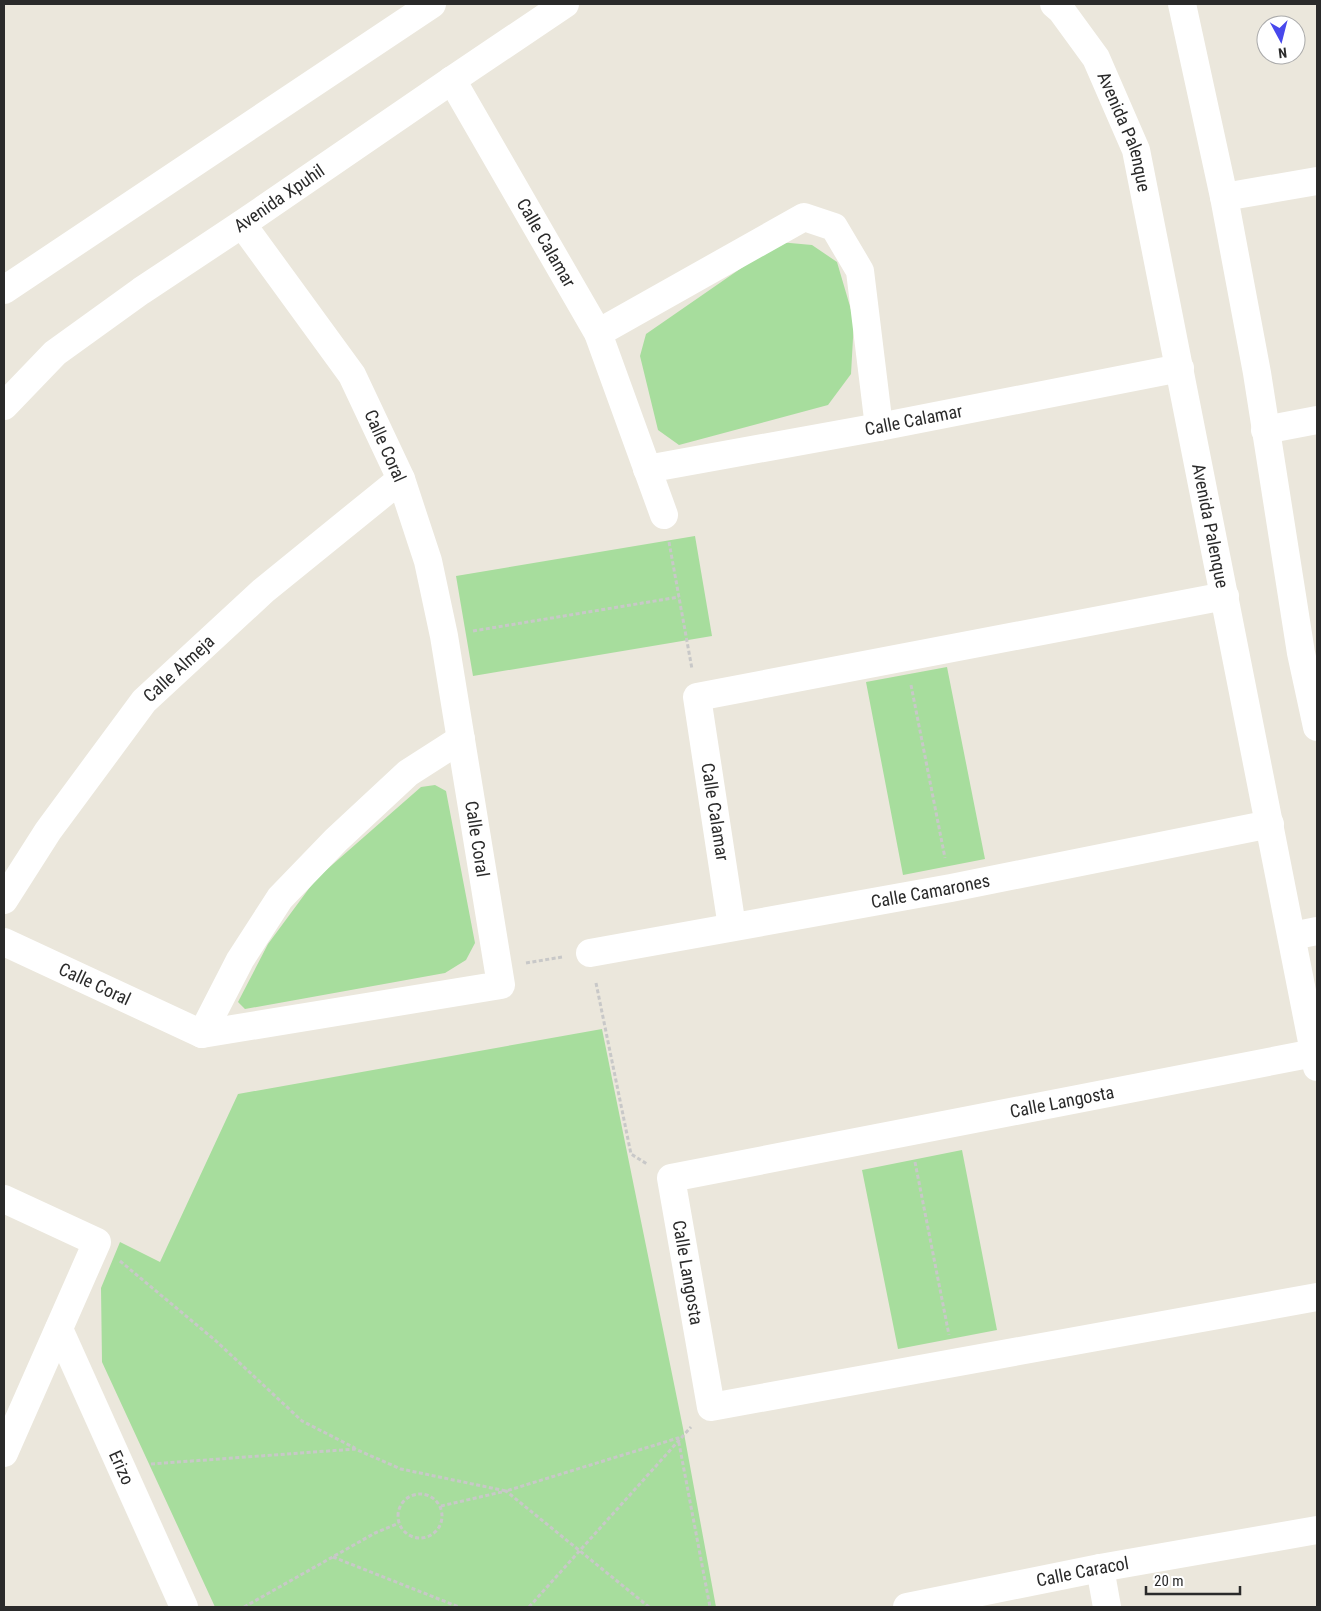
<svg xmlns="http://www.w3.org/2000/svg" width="1321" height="1611" font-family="'Roboto Condensed',sans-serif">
  <rect width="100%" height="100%" fill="#ebe7dc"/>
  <path fill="#a7dd9d" d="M779 242 812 245 837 262 854 320 851 374 828 405 679 445 658 430 640 356 646 334Z
    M695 536 712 636 473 676 456 576Z
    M947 667 985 859 903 875 866 682Z
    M435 785 446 791 475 943 466 960 445 973 245 1009 238 1002 268 944 316 879 421 787Z
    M602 1029 683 1428 716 1607H215L102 1362 101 1288 120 1242 160 1262 238 1094Z
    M962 1150 997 1330 898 1349 862 1170Z"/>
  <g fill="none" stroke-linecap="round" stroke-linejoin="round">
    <path stroke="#c8c8c8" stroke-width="3" stroke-dasharray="4 2.5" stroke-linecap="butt" d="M669 542 692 669
      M473 631 679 597
      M911 685 945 858
      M526 963 562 957
      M596 983 631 1154 647 1164
      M915 1162 949 1335
      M120 1261 216 1341 302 1421 355 1448
      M151 1464 355 1449 401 1469 506 1491 678 1438 710 1607
      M398 1516a22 22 0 1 1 44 0a22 22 0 1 1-44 0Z
      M441 1506 506 1491 649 1607
      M333 1557 459 1607
      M244 1607 375 1533 399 1523
      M529 1607 691 1427"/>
    <g stroke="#fff" stroke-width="28">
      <path id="s1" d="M452 80 598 333 664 515"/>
      <path d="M1224 197 1317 181"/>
      <path d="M598 333 804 217 834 227 860 271 879 427"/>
      <path d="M1265 430 1317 420"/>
      <path id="s2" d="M647 469 879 427 1180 368"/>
      <path id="s3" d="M4 900 48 831 144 701 263 591 401 479"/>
      <path d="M732 927 697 697 1225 596"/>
      <path d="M1292 936 1317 931"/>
      <path id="s4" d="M4 942 202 1034 501 985 444 636 428 561 401 479 352 375 242 224"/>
      <path id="s5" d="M590 953 951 888 1270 824"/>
      <path d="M202 1034 240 960 280 898 336 840 408 773 461 739"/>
      <path id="s6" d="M1314 1053 671 1178 711 1407 1317 1297"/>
      <path d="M4 1199 97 1242 4 1453"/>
      <path id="s7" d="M59 1329 184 1607"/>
      <path d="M1100 1568 1107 1607"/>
      <path id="s8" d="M907 1607 1100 1568 1317 1530"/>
    </g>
    <g stroke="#fff" stroke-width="28">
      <path id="s9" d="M1054 4 1061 10 1096 58 1136 150 1317 1067"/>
      <path d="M1182 4 1224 197 1257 373 1301 653 1317 727"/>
      <path d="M4 290 432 4"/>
      <path id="s10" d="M4 406 55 353 141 291 242 224 452 80 565 4"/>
    </g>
  </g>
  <g text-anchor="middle" stroke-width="4" stroke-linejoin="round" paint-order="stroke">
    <g font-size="18" fill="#2a2a2a" stroke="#fff">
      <text dy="6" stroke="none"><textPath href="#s9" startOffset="148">Avenida Palenque</textPath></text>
      <text dy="6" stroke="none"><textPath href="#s10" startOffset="346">Avenida Xpuhil</textPath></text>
      <text dy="6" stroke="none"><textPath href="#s1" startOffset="188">Calle Calamar</textPath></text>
      <text dy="6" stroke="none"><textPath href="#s2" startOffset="271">Calle Calamar</textPath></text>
      <text transform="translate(385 446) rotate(66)" y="6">Calle Coral</text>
      <text dy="6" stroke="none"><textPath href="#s9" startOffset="552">Avenida Palenque</textPath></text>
      <text dy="6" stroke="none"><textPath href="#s3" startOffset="291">Calle Almeja</textPath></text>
      <text transform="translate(715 812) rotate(81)" y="6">Calle Calamar</text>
      <text transform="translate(477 839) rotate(81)" y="6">Calle Coral</text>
      <text dy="6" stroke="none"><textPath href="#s5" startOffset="346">Calle Camarones</textPath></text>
      <text dy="6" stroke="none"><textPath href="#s4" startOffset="100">Calle Coral</textPath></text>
      <text transform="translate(1062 1102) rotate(-11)" y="6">Calle Langosta</text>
      <text dy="6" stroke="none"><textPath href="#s6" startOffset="751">Calle Langosta</textPath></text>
      <text dy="6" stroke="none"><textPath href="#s7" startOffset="152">Erizo</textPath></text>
      <text dy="6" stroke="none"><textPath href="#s8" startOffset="179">Calle Caracol</textPath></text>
    </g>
  </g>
  <rect width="1321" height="1611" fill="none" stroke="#2a2a2a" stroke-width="10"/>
  <g transform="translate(1281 40) rotate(173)"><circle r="24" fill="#ffffff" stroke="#aaaaaa"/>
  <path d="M0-4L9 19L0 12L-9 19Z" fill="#4848ec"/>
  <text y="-8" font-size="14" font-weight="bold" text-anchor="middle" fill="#2a2a2a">N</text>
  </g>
  <path d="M1146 1586v8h94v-8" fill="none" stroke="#2a2a2a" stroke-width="2.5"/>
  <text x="1154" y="1586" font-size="15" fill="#2a2a2a" stroke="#ffffff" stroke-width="4" paint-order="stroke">20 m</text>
</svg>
